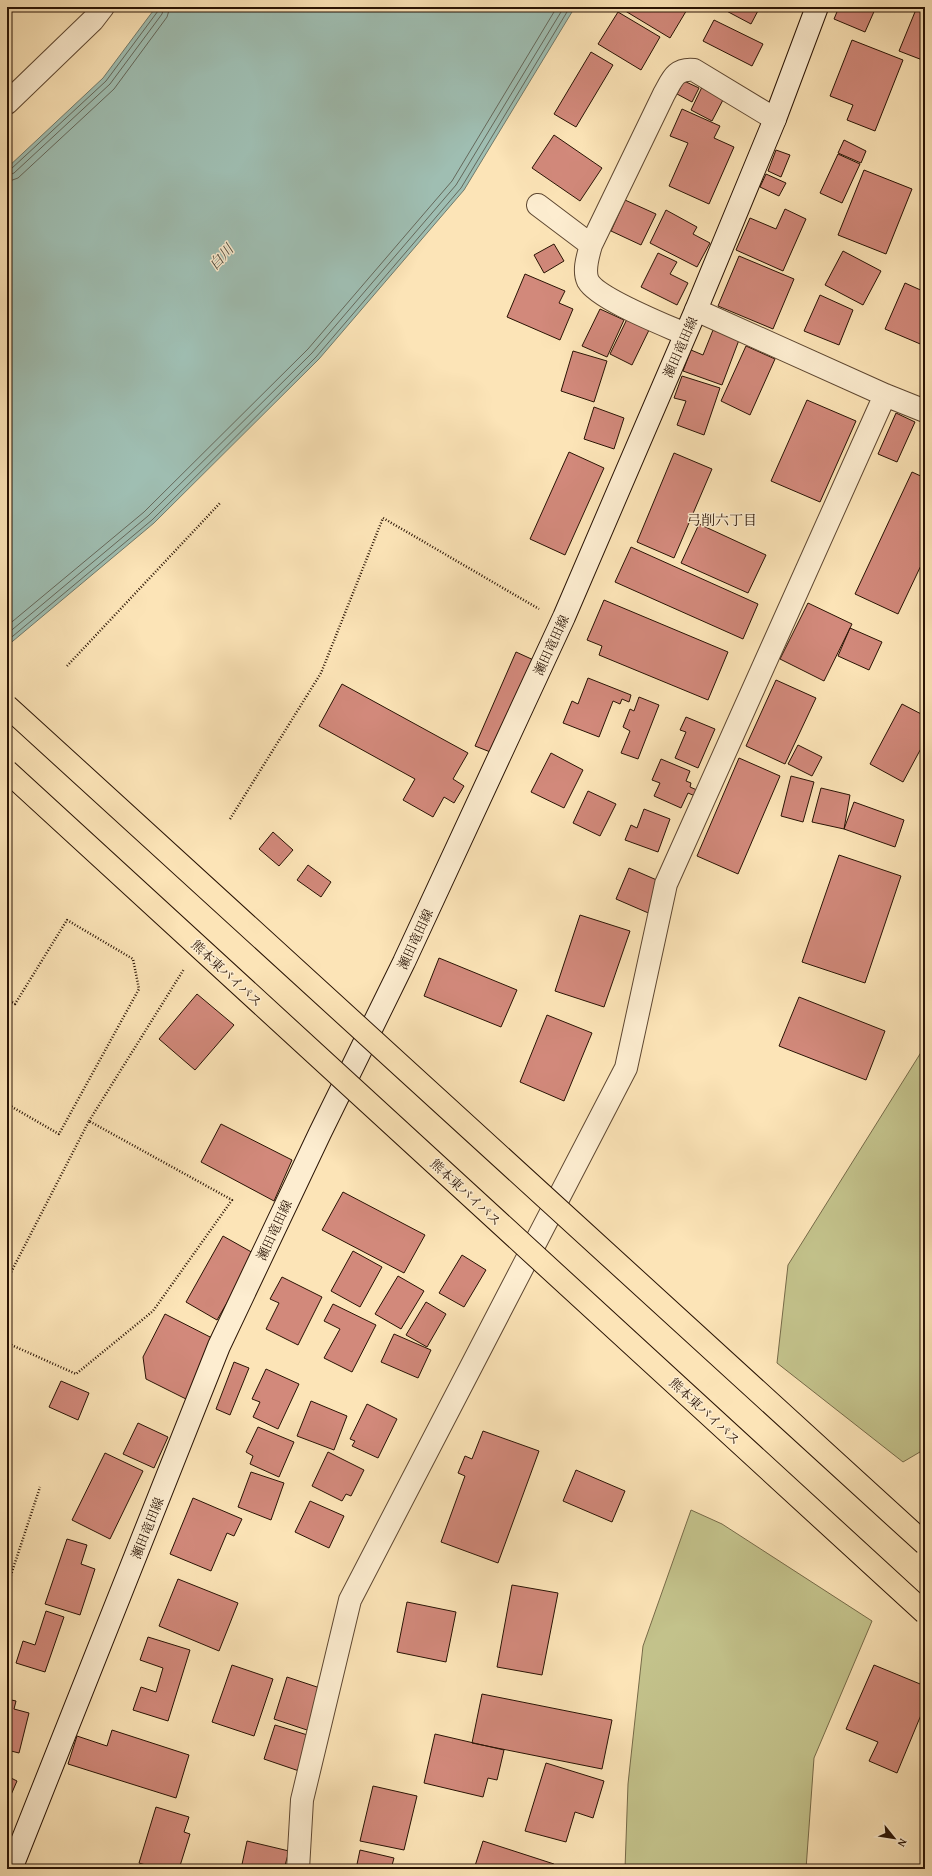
<svg xmlns="http://www.w3.org/2000/svg" width="932" height="1876" font-family="'Gentium Book Plus','Noto Serif JP',serif">
  <rect width="100%" height="100%" fill="#fce4b7"/>
  <filter id="stains"><feTurbulence type="fractalNoise" baseFrequency=".005" numOctaves="4"/><feColorMatrix values="0 0 0 0 .2 0 0 0 0 .09 0 0 0 0 .02 0 0 0 .5 -.17"/></filter>
  <radialGradient id="worn" r=".72"><stop offset=".6" stop-color="#630" stop-opacity="0"/><stop offset="1" stop-color="#630" stop-opacity=".3"/></radialGradient>
  <path fill="#c3c28b" stroke="#766a48" d="M925 1046V1449L903 1462 777 1363 788 1265Z
    M691 1510 722 1524 872 1621 814 1758 806 1869H625L628 1784 643 1646Z"/>
  <path fill="#9fbeb2" stroke="#707a6c" d="M156 7H575L464 190 319 359 154 523 7 646V168L103 78Z"/>
  <g fill="none" stroke-linecap="round" stroke-linejoin="round">
    <path stroke="#64685b" stroke-width="1" d="M7 171 11 169 106 81 158 11 159 7
      M7 176 14 173 110 84 162 14 164 7
      M7 182 18 178 114 89 167 17 170 7
      M7 626 144 512 308 349 452 181 557 7
      M7 634 148 516 312 353 456 185 564 7
      M7 641 152 520 316 357 461 188 570 7"/>
  </g>
  <path fill="#d2897b" stroke="#291304" d="M623 7H686L688 8 670 38 622 9Z
    M719 7H760L751 24Z
    M839 7H876L865 32 834 19Z
    M917 7H925V61L899 51Z
    M618 12 660 37 641 70 598 44Z
    M714 20 763 44 752 66 703 41Z
    M852 40 903 60 875 131 847 120 853 105 830 96Z
    M591 52 613 65 576 127 554 114Z
    M684 81 699 88 692 102 677 94Z
    M702 87 724 98 712 121 691 110Z
    M682 109 720 126 714 138 734 147 709 204 669 186 688 143 670 136Z
    M554 135 602 168 580 201 532 168Z
    M844 140 866 151 861 163 838 153Z
    M776 150 790 155 781 177 768 171Z
    M838 154 860 164 842 203 820 193Z
    M864 170 912 189 886 254 838 235Z
    M766 174 786 183 779 196 760 187Z
    M625 200 656 214 641 245 611 231Z
    M785 209 806 219 783 271 736 250 750 218 776 229Z
    M666 210 697 227 693 234 710 243 697 267 650 243Z
    M554 244 564 261 544 273 534 255Z
    M843 251 881 271 863 305 825 285Z
    M658 253 677 262 670 274 688 283 677 305 641 287Z
    M739 256 794 279 773 329 718 306Z
    M525 274 565 291 559 303 573 309 560 340 507 317Z
    M905 283 925 292V346L885 329Z
    M820 295 853 310 839 345 804 331Z
    M600 309 624 320 607 357 582 346Z
    M628 317 650 328 632 365 610 354Z
    M713 330 739 340 722 385 683 371 691 350 703 355Z
    M746 346 775 359 750 415 721 401Z
    M573 351 607 361 594 402 561 391Z
    M682 376 720 388 704 435 677 425 686 401 674 398Z
    M807 400 856 421 820 502 771 481Z
    M594 407 624 418 614 449 584 439Z
    M896 413 915 422 897 462 878 454Z
    M569 452 604 468 565 555 530 539Z
    M674 453 712 469 674 558 637 542Z
    M912 472 925 478V557L898 614 855 594Z
    M699 524 766 555 748 593 681 563Z
    M631 547 758 604 743 639 615 582Z
    M604 600 728 652 708 700 599 655 602 646 587 640Z
    M808 603 852 624 824 681 780 659Z
    M850 628 882 642 869 670 838 656Z
    M516 652 538 662 498 755 475 746Z
    M588 678 631 695 629 702 622 699 620 704 613 701 599 737 563 723 572 701 578 704Z
    M776 680 816 698 785 764 746 746Z
    M342 684 468 753 453 779 464 786 454 803 444 797 433 817 403 800 415 779 319 726Z
    M639 697 659 705 638 759 621 753 630 731 623 727 630 709 634 711Z
    M902 704 925 716V741L903 782 870 764Z
    M686 717 715 729 698 768 675 758 686 732 680 730Z
    M798 745 822 757 812 776 788 764Z
    M551 753 583 770 564 808 531 792Z
    M739 758 780 776 738 874 697 856Z
    M661 759 690 771 686 781 691 783 690 787 697 790 695 796 688 793 681 808 654 796 660 783 652 780Z
    M791 776 814 782 803 822 781 816Z
    M821 788 850 795 844 829 812 822Z
    M588 791 616 804 600 836 573 823Z
    M854 802 904 820 895 847 844 829Z
    M644 809 670 819 658 852 625 840 631 825 637 828Z
    M273 832 293 850 279 866 259 849Z
    M839 855 901 876 865 983 802 962Z
    M308 865 331 882 321 897 297 880Z
    M629 868 666 884 653 915 616 899Z
    M580 915 630 931 604 1007 555 991Z
    M439 958 517 990 501 1027 424 996Z
    M197 994 234 1025 195 1070 159 1039Z
    M799 997 885 1031 866 1080 779 1046Z
    M547 1015 592 1033 564 1101 520 1082Z
    M221 1124 292 1160 274 1201 201 1162Z
    M343 1192 425 1235 404 1273 322 1230Z
    M223 1236 255 1254 217 1320 186 1302Z
    M353 1251 382 1267 360 1307 331 1291Z
    M462 1255 486 1270 464 1307 439 1293Z
    M398 1276 424 1291 401 1329 375 1314Z
    M282 1277 322 1297 298 1345 266 1329 279 1303 270 1299Z
    M426 1302 446 1314 427 1347 406 1335Z
    M333 1304 376 1325 352 1372 324 1358 340 1329 324 1321Z
    M165 1314 216 1340 186 1399 146 1379 143 1357Z
    M394 1334 431 1350 418 1378 381 1362Z
    M234 1362 249 1368 230 1415 216 1409Z
    M266 1369 299 1384 278 1429 253 1417 260 1402 252 1399Z
    M61 1381 89 1393 78 1420 49 1407Z
    M311 1401 347 1416 334 1450 297 1436Z
    M367 1404 397 1419 378 1458 352 1446 355 1441 350 1439Z
    M138 1423 168 1437 154 1468 123 1454Z
    M258 1427 294 1442 279 1477 250 1464 253 1456 246 1452Z
    M483 1431 539 1451 498 1563 441 1542 465 1476 458 1473 465 1456 472 1459Z
    M328 1452 364 1470 351 1496 346 1494 342 1501 312 1486Z
    M105 1453 143 1471 110 1539 72 1520Z
    M576 1470 625 1491 612 1522 563 1501Z
    M251 1472 284 1483 271 1520 238 1507Z
    M193 1498 242 1519 234 1536 227 1533 211 1571 170 1554Z
    M310 1501 344 1516 329 1548 295 1532Z
    M67 1539 87 1545 81 1564 95 1569 80 1615 45 1604Z
    M178 1579 238 1603 219 1651 159 1626Z
    M512 1585 558 1593 542 1675 497 1667Z
    M407 1602 456 1612 446 1662 397 1652Z
    M46 1611 64 1617 45 1672 16 1663 23 1641 35 1645Z
    M148 1637 190 1650 168 1721 133 1710 141 1687 156 1692 163 1668 140 1660Z
    M232 1665 273 1679 254 1736 212 1722Z
    M874 1665 925 1686V1717L921 1715 897 1773 869 1761 878 1742 846 1729Z
    M287 1677 323 1689 310 1731 274 1719Z
    M482 1694 612 1720 602 1769 472 1743Z
    M7 1699 16 1701 14 1709 29 1713 19 1753 7 1750Z
    M275 1725 314 1737 302 1772 264 1759Z
    M112 1730 189 1755 176 1798 68 1764 77 1736 107 1746Z
    M435 1734 504 1750 497 1780 488 1778 483 1797 424 1783Z
    M546 1763 604 1781 593 1818 575 1812 566 1842 525 1831Z
    M7 1776 17 1781 7 1804Z
    M373 1786 417 1796 404 1850 360 1841Z
    M156 1807 189 1817 184 1832 190 1834 179 1869 172 1867 171 1869H159L139 1863Z
    M247 1841 289 1851 284 1869H241Z
    M483 1841 554 1864 553 1869H474Z
    M360 1850 394 1858 391 1869H356Z"/>
  <g fill="none" stroke-linecap="round" stroke-linejoin="round">
    <defs>
      <path id="street" d="M7 103 93 20 103 7
        M538 205 591 245
        M696 310 885 395 925 411
        M685 334C665 325 598 299 588 281 583 270 588 256 591 245L664 94C672 80 675 68 694 70L775 119
        M298 1869 302 1800 350 1600 626 1068 666 884 885 395"/>
      <path id="secondary" d="M11 1869 219 1346 320 1133 404 962 564 617 696 310 775 119 817 7"/>
    </defs>
    <use href="#street" stroke="#5e4731" stroke-width="24"/>
    <use href="#secondary" stroke="#291304" stroke-width="24"/>
    <path stroke="#291304" stroke-width="2.5" stroke-dasharray="1 2" stroke-linecap="butt" d="M67 666 221 502
      M230 819 321 673 383 518 539 609
      M7 999 15 1004 67 920 133 959 139 989 59 1134 7 1104
      M89 1121 184 969
      M7 1280 89 1121 232 1200 153 1311 76 1374 7 1343
      M7 1587 40 1487"/>
    <use href="#street" stroke="#fdedd0" stroke-width="22"/>
    <use href="#secondary" stroke="#fdedd0" stroke-width="22"/>
    <defs>
      <path id="highway-bridge" d="M7 706 925 1544
        M7 771 925 1613"/>
    </defs>
    <use href="#highway-bridge" stroke="#291304" stroke-width="24" stroke-linecap="butt"/>
    <use href="#highway-bridge" stroke="#fce4b7" stroke-width="22"/>
  </g>
  <g text-anchor="middle" stroke-width="3" stroke-linejoin="round" paint-order="stroke">
    <g font-size="13" fill="#291304" stroke="#fdedd0">
      <text transform="translate(680 347) rotate(-66)" y="5">瀬田竜田線</text>
      <text transform="translate(551 645) rotate(-65)" y="5">瀬田竜田線</text>
      <text transform="translate(415 939) rotate(-65)" y="5">瀬田竜田線</text>
      <text transform="translate(227 973) rotate(43)" y="5">熊本東バイパス</text>
      <text transform="translate(466 1192) rotate(43)" y="5">熊本東バイパス</text>
      <text transform="translate(274 1230) rotate(-65)" y="5">瀬田竜田線</text>
      <text transform="translate(705 1411) rotate(43)" y="5">熊本東バイパス</text>
      <text transform="translate(147 1528) rotate(-68)" y="5">瀬田竜田線</text>
    </g>
    <g font-size="14" font-style="italic" fill="#524f41" stroke="#fdedd0">
      <text transform="translate(221 257) rotate(-48)" y="5">白川</text>
    </g>
    <g font-size="14" fill="#291304" stroke="#fdedd0">
      <text x="722" y="525">弓削六丁目</text>
    </g>
  </g>
  <rect width="932" height="1876" fill="none" stroke="#fce4b7" stroke-width="24"/>
  <rect x="8" y="8" width="916" height="1860" fill="none" stroke="#291304" stroke-width="2"/>
  <rect x="12" y="12" width="908" height="1852" fill="none" stroke="#291304"/>
  <g transform="translate(894 1838) rotate(120)" stroke="#fdedd0" stroke-width="3" paint-order="stroke">
  <path d="M0-3L7 15L0 10L-7 15Z" fill="#291304"/>
  <text y="-6" font-size="11" font-weight="bold" text-anchor="middle" fill="#291304">N</text>
  </g>
  <rect width="100%" height="100%" filter="url(#stains)"/>
  <rect width="100%" height="100%" fill="url(#worn)"/>
</svg>
